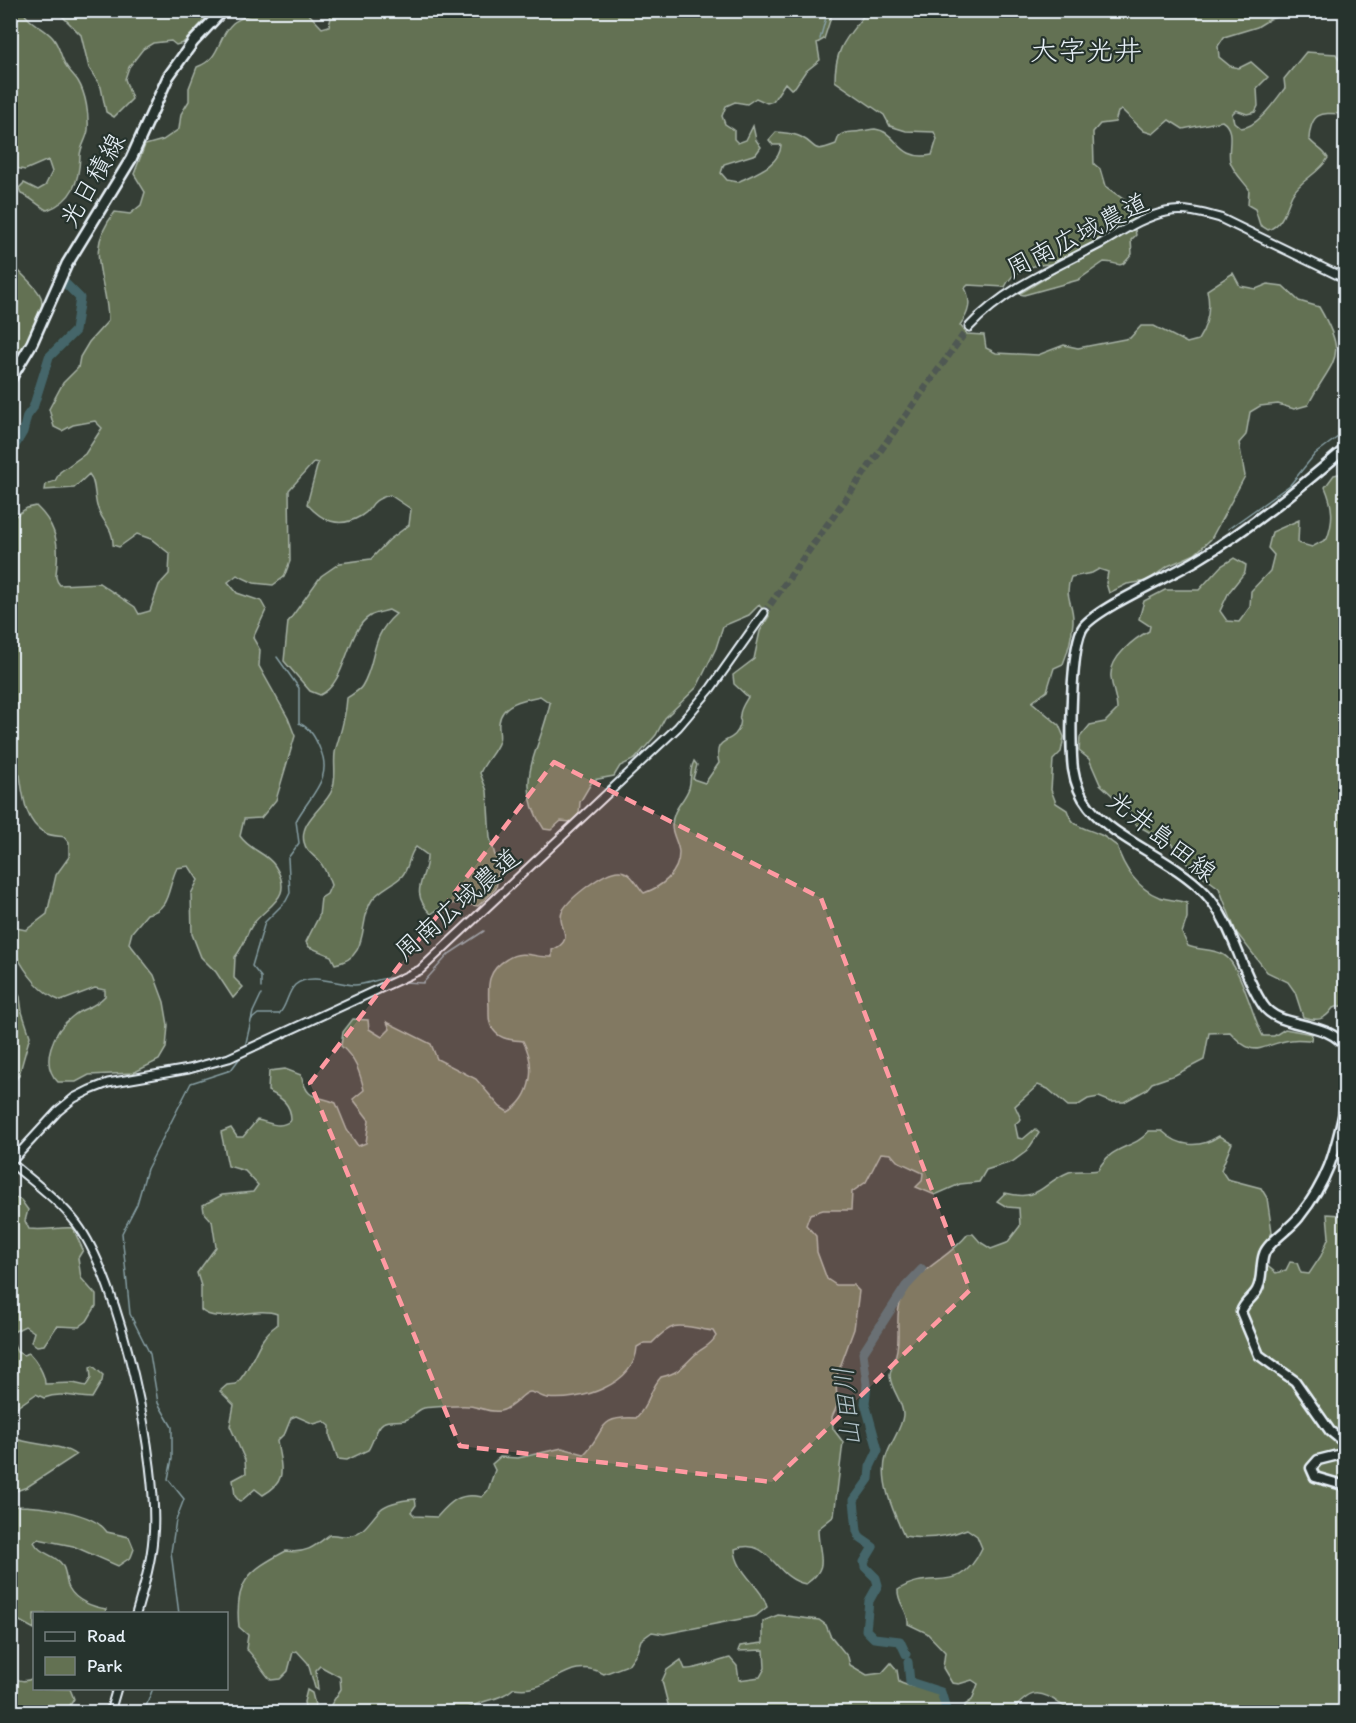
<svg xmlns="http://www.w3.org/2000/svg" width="1356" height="1723" font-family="Itim,'Klee One',sans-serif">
  <rect width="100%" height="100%" fill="#343d35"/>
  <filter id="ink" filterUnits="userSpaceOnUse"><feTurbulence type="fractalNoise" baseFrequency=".0167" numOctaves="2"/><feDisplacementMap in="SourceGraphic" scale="12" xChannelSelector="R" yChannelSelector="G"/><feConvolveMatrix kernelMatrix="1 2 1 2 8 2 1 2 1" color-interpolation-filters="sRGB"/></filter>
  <g filter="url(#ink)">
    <path fill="#637152" stroke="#a6b1a5" stroke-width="1.5" d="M11 10 23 11C30 25 43 26 53 38 59 46 60 53 64 62 67 69 74 75 78 81 86 94 89 115 88 130 87 139 80 147 80 156 79 181 73 201 47 210 37 205 31 197 21 194L19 188 24 183 38 190 45 186 52 172 48 160 25 170 16 168 13 174 15 182 11 188Z
      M259 10 306 11 322 28 329 26 331 18 328 10 833 11 824 39 817 43 820 60 805 72 795 87 791 89 785 83 773 101 767 103 756 98 747 104 735 102 726 106 722 116 725 124 734 130V139L738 143 746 140 753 126 756 140 761 147 756 154 724 164 721 173 727 180 738 182C753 174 780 166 781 145H773L769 140 776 132C784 133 793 133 801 137 819 146 810 154 836 144L839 136C846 131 853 133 861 131 865 131 871 129 875 129 899 132 897 162 932 155L937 139 934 132 906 131 890 126 884 115 835 81C835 46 848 37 867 11H1296L1270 19 1257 27 1224 37 1218 46 1219 57 1230 66 1239 68 1251 62 1268 77 1257 88 1258 106 1255 112 1247 114 1236 110 1232 114 1234 122 1241 128C1257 128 1275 101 1285 88L1284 79 1306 52 1336 54 1345 69V114C1323 113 1311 110 1309 139 1315 147 1323 149 1328 158 1319 174 1300 180 1292 195 1286 208 1283 225 1268 230L1260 225 1255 209 1248 205 1249 189C1243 181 1232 170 1230 161 1227 147 1236 130 1222 121L1183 129 1169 120 1153 134 1144 131 1122 110 1118 112 1115 122 1100 124 1093 132 1094 164 1100 169 1105 186 1130 204 1136 235 1131 240 1132 254C1118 272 1121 262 1104 262L1078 280 1024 295 1019 294 1054 273 1050 264C1032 265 1013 269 1005 287L968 285 965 288C972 302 969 313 960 325L967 334 984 335 986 348 996 353 1038 355 1064 345 1078 348 1130 338 1141 326H1154L1187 343 1198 340C1208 325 1211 308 1207 290L1233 273 1240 286 1256 289 1268 284 1283 286 1299 301 1319 307C1350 360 1333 357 1308 405L1294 409 1278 404 1260 406 1250 412 1246 435 1239 443 1245 476 1211 539 1195 554 1168 566 1147 581 1127 584 1109 593 1106 583 1108 572 1099 569 1092 573 1071 577C1063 597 1074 603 1073 622 1072 635 1068 652 1063 664L1054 668 1047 691 1032 702 1059 725 1064 737 1061 752 1053 760 1051 790 1056 803 1067 810C1073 829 1085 827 1101 835 1107 838 1112 843 1117 846 1123 867 1138 889 1159 897 1168 900 1178 900 1187 903V918L1182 933 1188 946C1200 951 1213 948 1224 955 1241 965 1253 1020 1263 1036H1274L1285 1029 1312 1034 1311 1040C1304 1040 1297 1039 1291 1040 1260 1044 1256 1062 1230 1032L1209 1033 1204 1060 1175 1075 1152 1083 1146 1090 1124 1102H1111L1099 1097 1088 1099 1077 1106H1068L1048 1089 1038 1085 1015 1106 1021 1119 1015 1124 1018 1138 1023 1139 1035 1129 1039 1133 1027 1151 1012 1162 986 1170 979 1182 960 1184 935 1195 916 1187 922 1181 923 1173 897 1161 891 1154 881 1153 866 1182 852 1192 851 1210H823L810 1214 806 1225 816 1236 817 1252 827 1279 836 1285H853L859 1291 854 1329 836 1378 837 1406 832 1417 833 1429 843 1442 834 1516 818 1529C818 1556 831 1566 806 1584 774 1579 771 1536 735 1549 736 1573 762 1586 767 1607L756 1616 664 1634 652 1632 641 1640 637 1652 628 1665 604 1674C566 1654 552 1695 514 1688 499 1702 478 1699 463 1712H306L304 1702 307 1690 312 1693 316 1709 327 1711 341 1689 340 1677 320 1666 316 1670 318 1690 315 1688 308 1663 297 1651 293 1652 288 1671 280 1679 271 1680C261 1670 255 1656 246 1649L248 1635 239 1627C234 1582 248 1571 286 1551 306 1554 314 1547 329 1535 336 1534 342 1537 348 1536 364 1534 370 1520 380 1510 388 1502 404 1500 415 1499L416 1505 411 1512 415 1516 437 1517C451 1501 460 1492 482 1497L488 1490 495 1470 492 1464 500 1457 518 1458 562 1448 584 1454C607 1431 595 1416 636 1418 650 1404 649 1390 661 1377 682 1372 683 1365 698 1352 706 1346 711 1345 716 1336L713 1331C681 1327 677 1317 652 1343H644L637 1347C635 1385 580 1402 547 1398 541 1397 535 1392 530 1392 522 1392 515 1408 500 1411 488 1413 481 1407 469 1406 464 1405 429 1407 424 1408 416 1410 413 1418 405 1420 398 1422 389 1419 383 1423 376 1427 373 1443 368 1450L347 1460 338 1459 330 1436V1426L324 1421 314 1424 296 1416 291 1418 285 1433 277 1441C280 1465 290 1480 263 1495L255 1489 240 1502 235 1496 233 1480 246 1473 245 1460 230 1426 234 1405 220 1391 227 1385 236 1384C256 1364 254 1341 277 1325V1314C255 1305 218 1326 201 1310V1286L197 1273 216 1247 212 1221 204 1212 203 1205 222 1195 253 1192 258 1185 245 1171 228 1166 221 1132 231 1128 237 1137H243L257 1120C269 1122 280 1130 291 1120 291 1104 282 1098 268 1091L269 1071 285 1069 301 1075C308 1102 315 1094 336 1103L347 1130 358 1146 366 1143 369 1120 353 1099 364 1090C360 1072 355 1058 341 1046L343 1032 353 1019 368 1020 369 1029 382 1037 390 1029 387 1022 431 1044 437 1059 476 1079 500 1107 508 1112C533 1097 536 1065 523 1041 514 1040 503 1040 496 1033 488 1025 489 1017 489 1007 488 986 486 971 507 959 522 949 536 958 552 957V950C579 938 554 927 563 910 570 898 606 869 620 871 632 872 637 886 644 893 661 887 679 874 679 853 679 844 672 835 672 826 672 809 684 802 689 788 692 777 689 771 694 761L697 765 693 779 705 783 719 763C712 734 735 746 740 725 742 716 738 724 740 715 740 709 745 702 748 697L734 684 733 675 754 659 760 631 769 616 759 605 749 615 723 626 716 648 697 687 665 718 656 735 635 759 620 766 614 776 593 780 580 802 579 814 571 822 561 821 551 830 544 829C511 781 541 750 550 703L540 696C524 699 501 703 499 723 498 729 501 735 499 741 495 753 485 761 480 773L487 791 490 838 499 869 496 889 478 906C458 902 448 901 431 914 407 890 428 878 427 855L416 847C408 855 410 867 402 876 393 885 380 889 372 900 358 920 371 958 335 964L331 956 309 947 306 942 319 916 321 898 327 894 331 885C328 876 324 866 318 860 312 854 306 851 304 842 299 821 326 806 332 790 338 776 332 761 336 748 341 731 346 717 347 698 351 695 359 691 362 686 378 660 368 639 396 614L389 610C383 612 375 613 370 616 346 630 347 684 320 695L310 691 284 661 288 622 321 576 340 563 371 559 389 540 409 525 411 509 390 495C367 501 375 508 361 516 339 529 322 521 307 504L318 463 314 462 289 490 290 561 284 577 273 585 254 583 237 575 228 582 237 593 261 601 266 610 253 638 260 650 259 666 288 718 295 736 276 800 261 818 244 819 240 836C250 851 266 852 275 866 295 898 268 904 253 924 245 935 245 945 235 957L234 978 243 987 233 998 216 972 201 957 192 934 191 894 198 880 189 866 177 868C167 887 171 910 147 914L132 932 129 943 154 975 164 1002 168 1025 166 1048 159 1060 133 1073 89 1075 76 1082H58C39 1063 53 1031 73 1016 85 1006 92 1010 105 996V990L95 988 61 1001C41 994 25 972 16 954H11L10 921 16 928 26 930 47 914 56 875 69 857V843L64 837C58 836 50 836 45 833 25 823 23 795 20 775L11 773V519L27 508 36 506C53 522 59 539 57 563 57 573 53 577 60 585L99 583 135 607 139 614 150 611 159 585 169 574 170 554 151 539 137 534 119 547 113 545C114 528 101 521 97 506 94 495 96 482 89 474L74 488 45 490 46 484 55 481 60 472 85 454 102 428 95 421 73 425 62 431 54 427 49 409 63 383 78 368 80 357 89 342 108 321C108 278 82 253 115 212L130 214 141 205 145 192 134 174 145 145 163 140 179 129 181 114 189 101V88L197 67C222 58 216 38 233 23 239 18 251 15 259 10Z
      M57 11H213L183 43 176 45 171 41 153 43 143 49 129 67 125 79 132 99 114 117 106 112 101 87 89 68 81 35Z
      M16 268C23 276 37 287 41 297 47 314 20 356 11 370V269Z
      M1343 473 1346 475V553L1342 555V569L1346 572 1345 1005 1333 1008C1324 1021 1317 1021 1303 1017L1295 992 1288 982 1267 972 1236 932 1219 888 1188 865 1166 837 1149 832 1135 824 1129 811 1100 784 1089 759 1079 751 1080 737 1090 725 1105 722 1117 710C1117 698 1112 689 1111 677 1109 658 1135 638 1149 631L1150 626 1139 619 1144 601 1165 590H1199L1221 566 1234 558 1246 565 1245 572 1229 592 1220 611 1227 621 1239 622 1250 607 1251 591 1270 571 1274 555 1268 548 1272 532 1299 520 1298 543 1312 547 1327 539C1334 520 1333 506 1325 487L1334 475Z
      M11 979 20 997 22 1012 30 1036 19 1075 11 1087Z
      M1149 1131H1162C1179 1147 1199 1149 1219 1136L1232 1143 1221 1170 1227 1179 1261 1188 1267 1198 1272 1232 1260 1260 1276 1273 1286 1270 1290 1262 1297 1263 1301 1273 1309 1274 1321 1256 1329 1237 1327 1214 1341 1215 1342 1227 1345 1233V1712H1071C1068 1708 1065 1707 1060 1704 1037 1686 1028 1693 1011 1712H965V1705L972 1700 978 1684 972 1680 959 1684 952 1683 943 1668 945 1652 927 1633 908 1624C909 1611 897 1603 898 1590 932 1567 959 1598 982 1548L977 1536 967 1529C947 1537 926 1540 904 1536 894 1513 879 1482 886 1457 890 1443 902 1429 903 1415 903 1400 891 1391 890 1376 890 1369 895 1362 896 1354 902 1333 892 1313 905 1292 922 1267 950 1257 968 1234H973L980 1242 991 1249 1007 1243 1020 1226 1019 1208 1007 1207 997 1201 1005 1193C1041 1202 1040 1184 1069 1172 1077 1170 1089 1172 1098 1170 1113 1143 1134 1150 1149 1131Z
      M11 1196 21 1200 28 1210 25 1221 29 1229C45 1231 58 1227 73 1228L83 1250 78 1258 81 1278 96 1295V1306L87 1321 79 1327 57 1326 44 1345 37 1346 31 1342 34 1332 25 1326 11 1333Z
      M10 1337 17 1352 23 1355 29 1353C36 1360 45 1374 45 1384L73 1383 86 1386 91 1378 90 1367 93 1366 103 1375 102 1381 92 1398C74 1398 62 1391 44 1398L36 1394 11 1411Z
      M10 1437C32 1446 60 1443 76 1455L27 1487 11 1493Z
      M10 1502 13 1506C39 1506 93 1511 107 1532L129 1537 134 1549 131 1557 118 1566 73 1546 38 1539 34 1542C40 1554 51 1553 60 1562 68 1570 64 1579 69 1588 76 1601 93 1607 106 1609L105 1613 34 1614V1629L16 1619 10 1611Z
      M778 1615 819 1620 826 1625 830 1635 848 1657 850 1665 867 1675 882 1673 891 1663 897 1670 899 1682C915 1692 947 1682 944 1712H670L662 1681 667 1670 681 1660 685 1669C695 1670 718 1661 730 1658L737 1666 739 1680 760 1677 765 1668 764 1650 738 1651 740 1646 763 1643V1621Z
      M11 1675C19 1682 25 1682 34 1678V1688L70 1689 74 1699 66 1712H11Z"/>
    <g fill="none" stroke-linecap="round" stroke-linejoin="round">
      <path stroke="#869ea3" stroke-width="1.5" d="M820 39 828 10
        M1228 529 1290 485 1315 454 1346 431
        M403 982 423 983 449 954 484 931
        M261 988V977L252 966 265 922 286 901 290 893 288 858 299 843 296 821C309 796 334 779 320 749 315 737 311 729 299 723V688L277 657
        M252 1019 258 1014H279C287 1006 287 993 295 985 310 972 337 984 354 985 369 985 381 976 396 978
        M245 1047 253 1012 261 995
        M179 1614 171 1552 176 1520 184 1499 168 1479 172 1459V1427L158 1403 150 1354 130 1314 122 1233 137 1204 147 1169 191 1083 231 1070 242 1055
        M144 1712 153 1688"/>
      <path stroke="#44666a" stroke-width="9" d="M10 454 23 432 27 416 33 408 49 357 75 331 80 298 66 284
        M906 1654 900 1641 874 1638 866 1630 869 1601 878 1585 876 1578 865 1567 864 1562 873 1547 860 1538 857 1531 854 1500 869 1479 870 1467 878 1450 865 1403 867 1384 863 1353 906 1286 922 1269
        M908 1662 910 1682 941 1692 947 1712"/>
      <path stroke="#4f5852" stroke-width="7" stroke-dasharray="7 3.5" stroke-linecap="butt" d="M764 613 969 327"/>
      <defs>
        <path id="tertiary" d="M969 327C1004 289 1054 268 1100 244 1121 232 1142 217 1166 212 1184 208 1202 213 1220 218L1346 279
          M10 1162C32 1181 59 1200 77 1224 120 1281 160 1466 153 1538 151 1564 143 1589 136 1614
          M11 1162 58 1111 74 1098 90 1090 108 1083 189 1069 229 1058 420 970 678 727 711 688 764 613
          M110 1712 117 1688"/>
        <path id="secondary" d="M1346 448C1300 488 1249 529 1197 560 1171 576 1101 606 1084 626 1070 643 1070 746 1073 769 1075 782 1081 797 1089 807 1115 840 1173 859 1205 893 1234 924 1240 971 1263 1005 1279 1030 1328 1019 1346 1048
          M1346 1104C1335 1151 1330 1178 1299 1217 1290 1229 1268 1242 1264 1254 1260 1265 1263 1279 1257 1290 1253 1298 1244 1302 1241 1312L1259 1355 1295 1381 1330 1431 1346 1444
          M1346 1453 1318 1460 1311 1468 1315 1477 1346 1486"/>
        <path id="primary" d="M10 380 32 343 67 264 131 159 168 77 193 42 223 10"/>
      </defs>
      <use href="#tertiary" stroke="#e8f1f8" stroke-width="11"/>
      <use href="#secondary" stroke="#e8f1f8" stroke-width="13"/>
      <use href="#primary" stroke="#e8f1f8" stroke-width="14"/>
      <use href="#tertiary" stroke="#26332d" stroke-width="7"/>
      <use href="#secondary" stroke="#26332d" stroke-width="8"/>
      <use href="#primary" stroke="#26332d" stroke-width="9"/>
    </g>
  </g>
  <path fill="#ff9aa2" fill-opacity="0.2" stroke="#ff9aa2" stroke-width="4.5" stroke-dasharray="12 8" stroke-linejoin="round" d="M554 762 821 898 970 1290 772 1482 460 1446 310 1083Z"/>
  <g text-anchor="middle" stroke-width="4.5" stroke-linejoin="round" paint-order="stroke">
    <g font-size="26" fill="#e8f1f8" stroke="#26332d">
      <text transform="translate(92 180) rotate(-60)" y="9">光日積線</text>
      <text transform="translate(1077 235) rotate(-27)" y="9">周南広域農道</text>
      <text transform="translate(1162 836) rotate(38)" y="9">光井島田線</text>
      <text transform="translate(457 904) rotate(-41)" y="9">周南広域農道</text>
    </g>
    <g font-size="27" font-style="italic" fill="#afc0c6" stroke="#26332d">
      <text transform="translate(847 1407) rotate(-96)" y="9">山田川</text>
    </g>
    <g font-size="28" fill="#e8f1f8" stroke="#26332d">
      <text x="1086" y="60">大字光井</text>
    </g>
  </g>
  <rect width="1356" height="1723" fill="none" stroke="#26332d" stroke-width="36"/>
  <rect x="18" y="18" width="1320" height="1687" fill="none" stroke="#e8f1f8" stroke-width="2" filter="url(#ink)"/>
  <rect x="33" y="1612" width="195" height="78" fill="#26332d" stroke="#747f7e" stroke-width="1.5"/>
  <rect x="45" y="1632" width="30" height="9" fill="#26332d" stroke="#747f7e" stroke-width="1.5"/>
  <text x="87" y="1642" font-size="18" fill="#e8f1f8">Road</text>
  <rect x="45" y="1657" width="30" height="18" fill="#637152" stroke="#747f7e" stroke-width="1.5"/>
  <text x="87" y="1672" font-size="18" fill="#e8f1f8">Park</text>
</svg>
